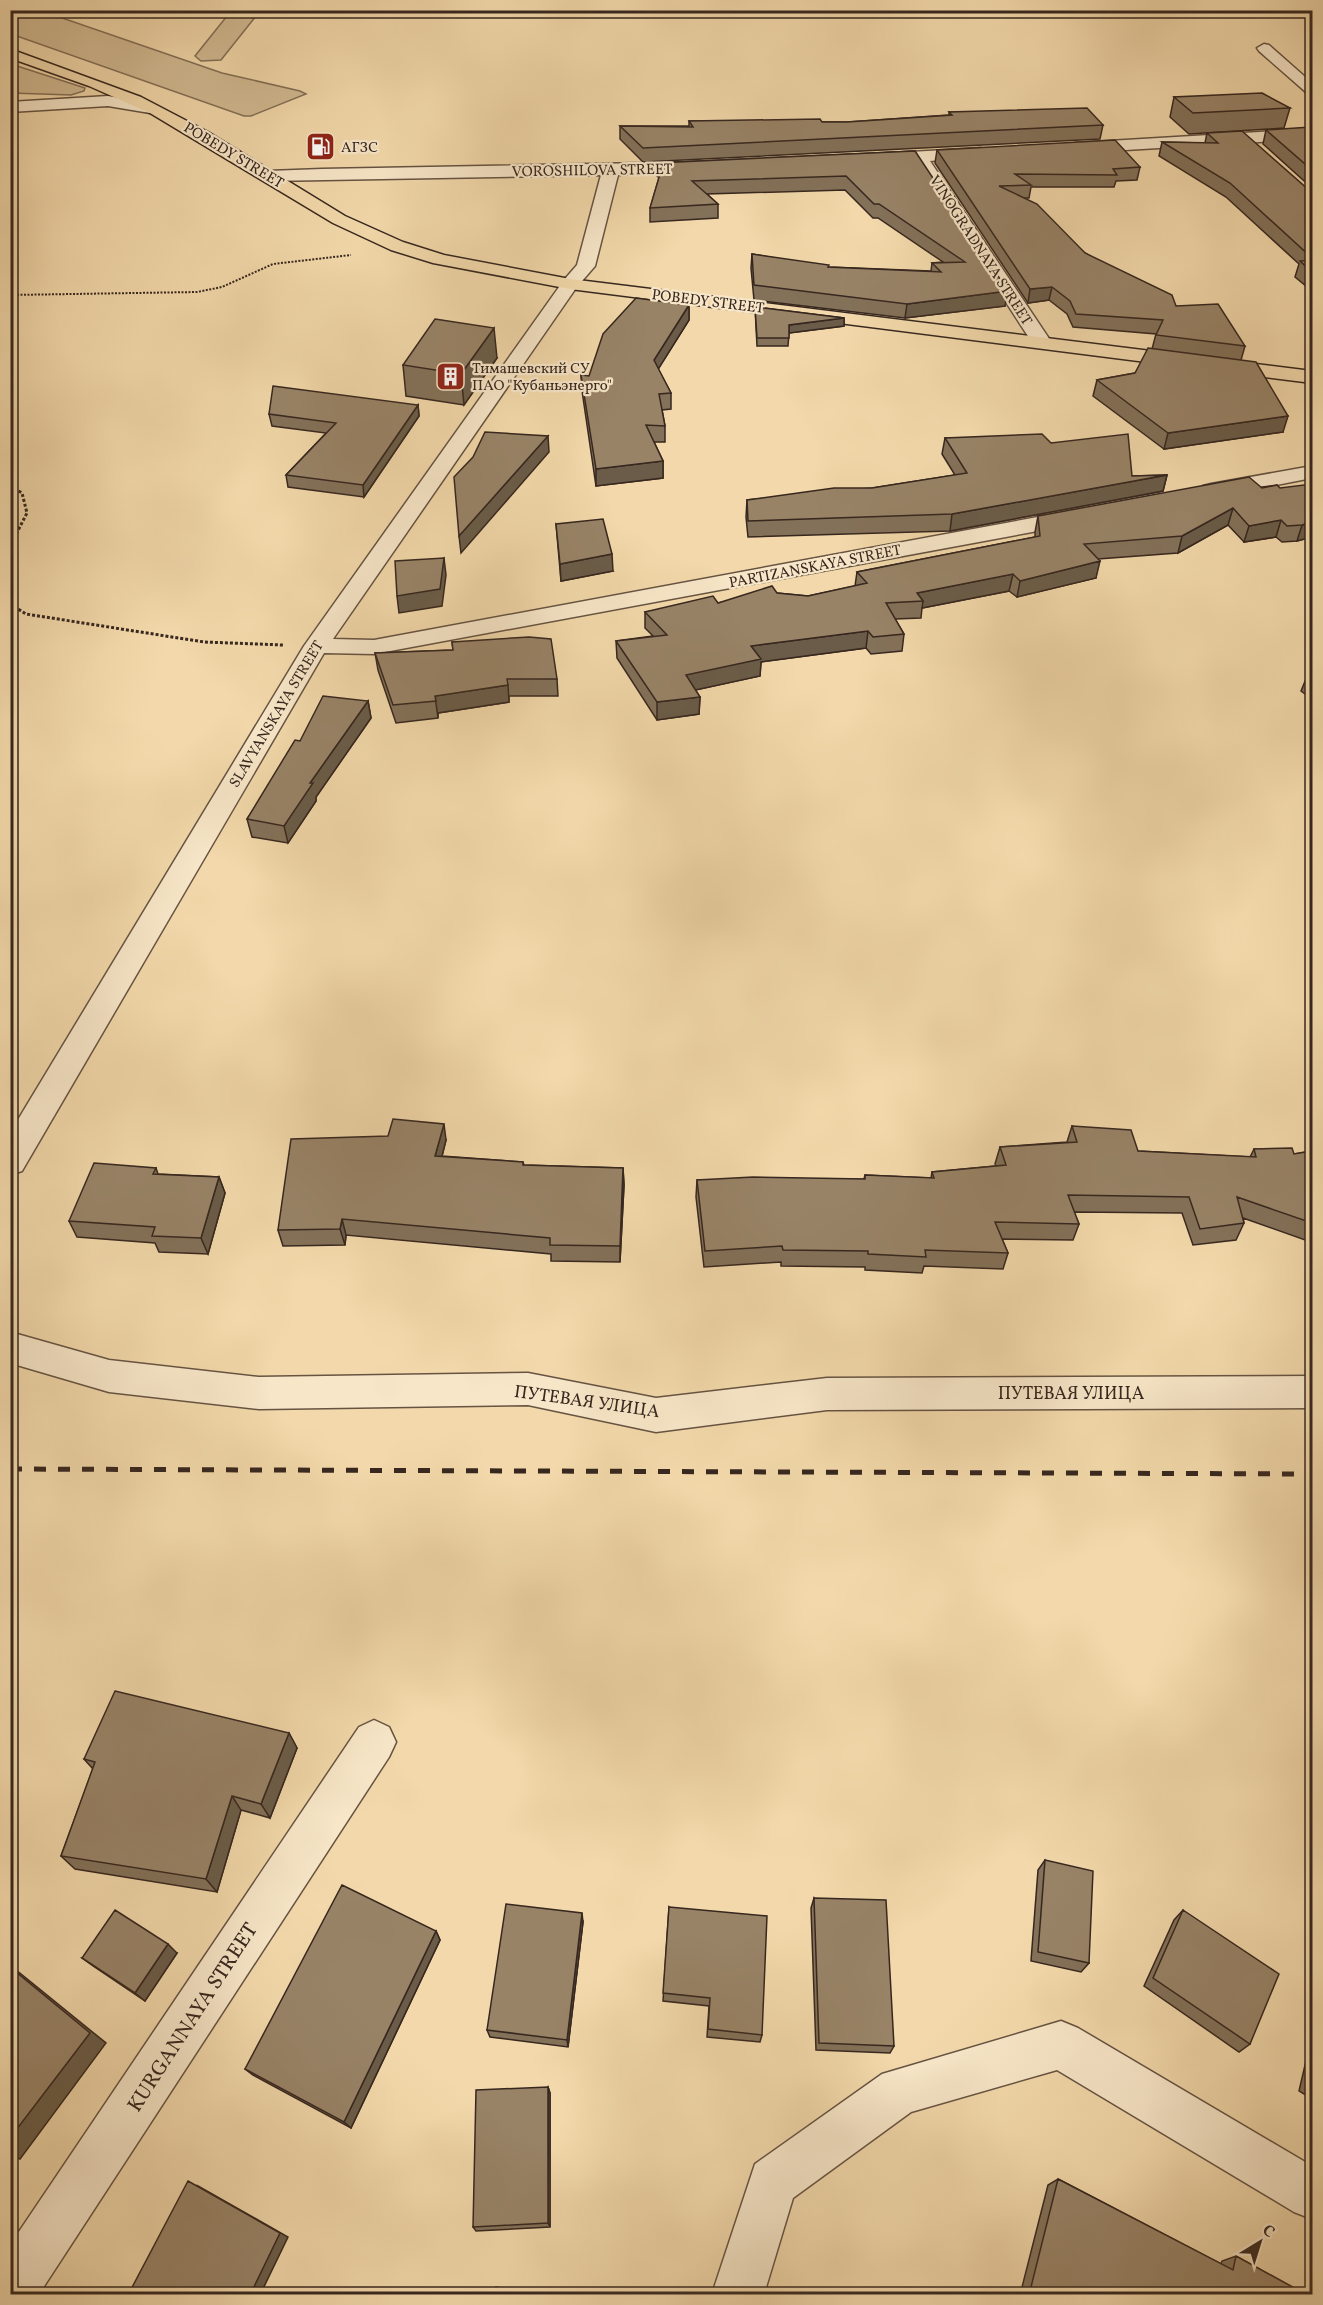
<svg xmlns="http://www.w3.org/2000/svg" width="1323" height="2305" font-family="Vollkorn,serif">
  <rect width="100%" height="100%" fill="#f2d8aa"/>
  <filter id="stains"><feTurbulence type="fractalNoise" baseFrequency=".00333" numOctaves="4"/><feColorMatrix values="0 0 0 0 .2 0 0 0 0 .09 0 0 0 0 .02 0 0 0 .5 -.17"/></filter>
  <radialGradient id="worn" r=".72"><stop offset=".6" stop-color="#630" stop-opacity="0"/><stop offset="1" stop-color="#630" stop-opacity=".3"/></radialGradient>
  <path fill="#d2ba92" stroke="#847058" stroke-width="1.5" d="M11 10 42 11 222 73 300 91 306 94 251 116H244L11 34Z
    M231 11H260L221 60 201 61 195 56Z
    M11 64 85 88 84 91 71 95 11 93Z"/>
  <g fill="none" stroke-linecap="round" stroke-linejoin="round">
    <defs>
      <path id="minor" d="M1264 44 1269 45 1312 83V94L1307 93 1259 51 1257 48Z
        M108 96 150 103 158 108 150 113 108 106 10 112V102Z
        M1312 129V139L1075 153 1067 148 1075 143Z
        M981 148 989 153 987 156 930 161 1052 343 1049 347H1035L915 162 874 164 866 159 874 154Z
        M703 162 711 167 709 170 618 175 595 266 576 288 333 639 374 640 1081 509 1089 511 1092 516 1089 521 1081 523 374 654 324 653 22 1171 10 1175V1133L304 646 564 280 577 265 601 175 268 181 260 176 268 171 322 169Z
        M1312 466V478L1211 498 1203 496 1200 491 1203 486 1211 484Z
        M10 1332 109 1360 259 1377 528 1373 656 1398 827 1378 1312 1376V1408L827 1410 656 1432 528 1405 259 1409 109 1392 10 1363Z
        M374 1720 389 1727 396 1742 389 1757 39 2294H10V2245L359 1727Z
        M1061 2021 1078 2028 1312 2166V2219L1294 2212 1057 2070 911 2112 793 2198 764 2294H712L755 2164 882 2074Z"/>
      <path id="major" d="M10 49 141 97 208 132 345 216 403 242 444 255 570 279 1312 371V383L570 289 433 263 391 250 333 223 150 113 89 86 10 58Z"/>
    </defs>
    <use href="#minor" stroke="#665342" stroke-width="3"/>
    <use href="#major" stroke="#37271f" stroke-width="3"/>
    <path stroke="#37271f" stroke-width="2" stroke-dasharray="2 1.5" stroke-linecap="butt" d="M10 295 197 292 222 287 273 264 351 255"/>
    <path stroke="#37271f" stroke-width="3" stroke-dasharray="3 2" stroke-linecap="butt" d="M10 486 22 493 27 513 10 546
      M10 604 26 614 204 642 283 645"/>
    <use href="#minor" fill="#f7e6c8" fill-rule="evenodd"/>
    <use href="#major" fill="#f2d8aa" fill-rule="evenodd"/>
    <path stroke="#37271f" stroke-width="5" stroke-dasharray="12 12" stroke-linecap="butt" d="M10 1469 1312 1474"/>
  </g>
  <path fill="#837159" stroke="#37271f" stroke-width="1.5" d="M1174 97 1290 108 1284 128 1189 134 1170 117Z
    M949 112 1103 125 1100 139 643 162 620 139V126H689V121L847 122 949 115Z
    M1312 128V188L1263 144 1266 130Z
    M1207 133 1309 190 1312 191V291L1295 277 1299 264 1226 197 1159 156 1162 142 1205 143Z
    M937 150 1140 167 1137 180 1116 181 1114 187H1031L1029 198H1024L1085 253 1245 346 1241 360 1283 432 1164 449 1093 396 1097 380 1135 373 1152 349 1156 334 1073 327 1067 314 1049 300 1028 303 935 163Z
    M915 151 1005 306 905 318 754 300 751 268 752 254 829 267 931 271 932 263 943 262 878 218H873L845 190 707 194 718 204V218L650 222V208L659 178 657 176V163Z
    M689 305V320L658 369 671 393V409L662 410 665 426V442H654L663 461V478L596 486 582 391 581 375 589 376Z
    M755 307 844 318V326L789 333 788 346H757Z
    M497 358 464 405 406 396 403 365Z
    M418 405 419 416 364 497 288 487 286 475 326 433 272 426 269 414Z
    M945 438 1051 443 1132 476 1167 475 1163 491 950 531 748 537 746 517 747 500 872 488 955 475 942 454Z
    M1277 485 1312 537 1297 541 1282 542 1276 537 1244 542 1228 525 1178 553 1098 559 1096 578 1017 597 1009 591 922 608 921 618 895 619 904 634 902 651 871 654 866 648 761 662 760 676 695 690 700 697 699 714 657 720 617 658 616 641 653 636 645 628V612L718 603 777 593 808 596 855 586 857 572 1035 537V532L1038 516Z
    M556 524 613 571 561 581Z
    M452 642 557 679 558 696H509V702L438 713V718L396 723 378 670 375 653 453 650Z
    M1312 671V699L1301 691 1308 674Z
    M368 701 371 718 316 797V801L288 843 252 837 247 819 300 741Z
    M1072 1126 1138 1151 1250 1157 1254 1149 1294 1154 1312 1151V1240L1308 1241 1243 1218 1244 1223 1236 1240 1193 1245 1182 1213 1074 1212 1079 1224 1073 1240 1002 1239 1008 1253 1003 1269 924 1266 922 1273 865 1270V1267L781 1266V1262L704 1267 696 1197 697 1180 864 1179 865 1175 931 1178 932 1172 996 1166 995 1164 1000 1147 1067 1142Z
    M446 1140 442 1156 523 1162 524 1165 623 1168 624 1185 620 1262 551 1261V1254L346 1235 345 1245 283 1246 278 1230Z
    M156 1168 158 1174 219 1177 225 1193 208 1254 159 1252 155 1243 77 1237 69 1221Z
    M289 1733 297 1748 270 1818 241 1810 217 1892 75 1869 61 1856 93 1769 84 1759Z
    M1045 1860 1089 1963 1081 1972 1031 1961 1038 1870Z
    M814 1898 894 2046 890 2053 816 2050 811 1908Z
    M669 1907 762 2035 760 2042 707 2037 709 2006 663 2001Z
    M1183 1910 1250 2044 1239 2052 1144 1986 1174 1920Z
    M583 1922 568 2047 490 2037 487 2030Z
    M436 1931 440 1940 351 2128 253 2075 245 2069Z
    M177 1953 145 2001 93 1966 82 1958Z
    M1312 2035V2099L1299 2091Z
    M548 2087 550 2093V2227L476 2231 473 2227Z
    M1058 2179 1221 2264 1222 2261 1236 2256 1307 2295H1020L1048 2185Z"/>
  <path fill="#6a5c48" stroke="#37271f" stroke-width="1.5" d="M1052 287 1049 300 1028 303 1030 289Z
    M1008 291 1005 306 905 318 907 304Z
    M689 305V320L654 376V360Z
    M844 318V326L789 333V325Z
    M494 328 497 358 464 405 461 374Z
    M418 405 419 416 364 497 363 485Z
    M1288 416 1283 432 1164 449 1168 433Z
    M548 436 549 452 461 553 459 536Z
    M663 461V478L596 486V469Z
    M1167 475 1163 491 950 531 952 514Z
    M1233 508 1228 525 1178 553 1182 536Z
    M1281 520 1276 537 1244 542 1249 526Z
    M1312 522V537L1297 541 1302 525Z
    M612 554 613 571 561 581 560 564Z
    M444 558 446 575 442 606 399 613 397 596Z
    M1100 561 1096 578 1017 597 1020 581Z
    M1013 574 1009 591 922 608 923 601 917 593Z
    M868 631 866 648 761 662 760 676 686 692V675L751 646Z
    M508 685 509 702 438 713V718L435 696Z
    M700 697 699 714 657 720V702Z
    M368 701 371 718 316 797V801L288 843 284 826 310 783Z
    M444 1124 446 1140 438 1172 435 1156Z
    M623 1168 624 1185 620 1262V1246Z
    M219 1177 225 1193 208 1254 201 1238Z
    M342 1219 346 1235 345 1245 340 1229Z
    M289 1733 297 1748 270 1818 261 1804Z
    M232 1796 241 1810 217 1892 206 1879Z
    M582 1913 583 1922 568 2047 567 2040Z
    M436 1931 440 1940 351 2128 344 2122Z
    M168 1944 177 1953 145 2001 135 1993Z
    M10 1965 106 2043 20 2159 10 2155Z
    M548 2087 550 2093V2227L548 2223Z
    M198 2186 288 2237 260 2295H250Z"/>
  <path fill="#988367" stroke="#37271f" stroke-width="1.5" d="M1262 93 1290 108 1193 113 1174 97Z
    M1087 108 1103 125 643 148 620 126 693 127 689 121 820 119 822 122H847L952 115 949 112Z
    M1311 127 1312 128V170L1266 130Z
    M1242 131 1309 190 1312 191V258L1230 183 1162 142 1218 143 1207 133Z
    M1115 140 1140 167 1113 169 1117 175 1015 174 1031 185 999 186 1037 204 1085 253 1172 295 1176 306 1218 304 1245 346 1156 335 1163 320 1076 314 1070 301 1052 287 1030 289 937 150Z
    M915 151 1008 291 907 304 754 285 752 254 829 265 828 267 941 272 932 263 965 262 879 204H874L846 176 692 181 718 204 650 208 662 167 657 163Z
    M1312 260V272L1300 261Z
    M636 298 689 305 654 360 671 393 659 394 665 426 646 425 663 461 596 469 581 375 589 376 603 334Z
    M755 307 844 318 789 325V338H757Z
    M435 319 494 328 461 374 403 365Z
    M1148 348 1256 362 1288 416 1168 433 1097 380 1135 373Z
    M273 386 418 405 363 485 286 475 336 423 269 414Z
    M485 432 548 436 459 536 454 477 473 457Z
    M1042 434 1051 443 1128 434 1132 476 1167 475 952 514 748 521 747 500 834 488H872L967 473 945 438Z
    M1249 477 1262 488 1277 485 1280 488 1312 484V522L1302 525 1287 526 1281 520 1249 526 1233 508 1182 536 1084 544 1100 561 1020 581 1013 574 917 593 923 601 886 603 904 634 873 637 868 631 751 646 761 659 686 675 700 697 657 702 616 641 667 635 645 612 713 596 718 603 772 586 777 593 808 596 867 583 857 572 1040 536 1038 516Z
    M603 519 612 554 560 564 556 524Z
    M444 558 440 589 397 596 395 561Z
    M529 637 551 639 557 679H507L508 685 435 696 436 701 393 705 375 653 453 650 452 642Z
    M1312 671V678L1308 674Z
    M323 696 368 701 310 783H313L284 826 247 819 295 740 300 741Z
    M393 1119 444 1124 435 1156 523 1162V1165L623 1168 620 1246 550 1245V1238L342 1219 340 1229 278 1230 291 1139 388 1136Z
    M1072 1126 1131 1130 1138 1151 1256 1157 1254 1149 1292 1148 1294 1154 1312 1151V1223L1237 1197 1244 1223 1200 1229 1189 1197 1068 1195 1079 1224 995 1222 1008 1253 925 1250 926 1257 868 1254V1251L783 1250 782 1246 705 1251 697 1180 753 1177 865 1179V1175L934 1178 932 1172 1006 1165 1000 1147 1077 1142Z
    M94 1163 156 1168 153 1174 219 1177 201 1238 152 1236 155 1227 69 1221Z
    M115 1691 289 1733 261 1804 232 1796 206 1879 61 1856 95 1762 84 1759Z
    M1045 1860 1093 1871 1089 1963 1038 1952Z
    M342 1885 436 1931 344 2122 245 2069Z
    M814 1898 886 1900 894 2046 819 2043Z
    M506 1904 582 1913 567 2040 487 2030Z
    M669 1907 767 1916 762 2035 708 2029 710 1998 663 1993Z
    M115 1910 168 1944 135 1993 82 1958Z
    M1183 1910 1279 1974 1250 2044 1153 1978Z
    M10 1967 90 2033 10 2138Z
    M548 2087V2223L473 2227 476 2090Z
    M1058 2179 1233 2270 1236 2256 1307 2295H1029Z
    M188 2181 280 2233 250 2295H128Z
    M496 2287 531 2295H495Z"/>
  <defs>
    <symbol id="fuel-square" viewBox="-11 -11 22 22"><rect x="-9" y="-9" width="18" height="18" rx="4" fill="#8f2418" stroke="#f7e6c8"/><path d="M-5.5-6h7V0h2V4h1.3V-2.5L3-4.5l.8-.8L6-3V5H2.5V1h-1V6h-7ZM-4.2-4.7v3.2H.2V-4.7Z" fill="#fff"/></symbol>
    <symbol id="building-square" viewBox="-11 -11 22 22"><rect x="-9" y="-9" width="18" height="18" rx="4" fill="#8f2418" stroke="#f7e6c8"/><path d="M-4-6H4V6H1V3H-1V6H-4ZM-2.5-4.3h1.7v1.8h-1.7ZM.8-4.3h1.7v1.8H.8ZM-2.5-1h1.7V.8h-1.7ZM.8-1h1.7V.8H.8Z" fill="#fff"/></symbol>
  </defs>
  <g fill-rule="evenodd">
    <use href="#fuel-square" x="304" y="130" width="33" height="33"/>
    <use href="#building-square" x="434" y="360" width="33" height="33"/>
  </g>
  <g text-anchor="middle" stroke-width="4.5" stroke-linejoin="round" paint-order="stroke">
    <g font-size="15" fill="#37271f" stroke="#f7e6c8" text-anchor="start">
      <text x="341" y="152">АГЗС</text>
      <text x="472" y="373">Тимашевский СУ<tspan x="472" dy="17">ПАО "Кубаньэнерго"</tspan></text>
    </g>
    <g font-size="15" fill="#37271f" stroke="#f7e6c8">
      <text transform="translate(234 155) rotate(31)" y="5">POBEDY STREET</text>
      <text transform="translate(592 170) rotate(-1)" y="5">VOROSHILOVA STREET</text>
      <text transform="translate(981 250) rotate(57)" y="5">VINOGRADNAYA STREET</text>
      <text transform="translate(708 301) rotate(7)" y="5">POBEDY STREET</text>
      <text transform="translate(815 566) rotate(-11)" y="5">PARTIZANSKAYA STREET</text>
      <text transform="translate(276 714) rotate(-59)" y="5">SLAVYANSKAYA STREET</text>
    </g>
    <g font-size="18" fill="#37271f" stroke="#f7e6c8">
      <text x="1071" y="1399">ПУТЕВАЯ УЛИЦА</text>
      <text transform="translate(587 1401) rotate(8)" y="6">ПУТЕВАЯ УЛИЦА</text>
    </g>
    <g font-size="21" fill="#37271f" stroke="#f7e6c8">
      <text transform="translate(192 2017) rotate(-57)" y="7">KURGANNAYA STREET</text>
    </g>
  </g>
  <rect width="1323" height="2305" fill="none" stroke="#f2d8aa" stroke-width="36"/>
  <rect x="12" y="12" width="1299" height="2281" fill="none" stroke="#37271f" stroke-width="3"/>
  <rect x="18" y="18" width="1287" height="2269" fill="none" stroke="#37271f" stroke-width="1.5"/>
  <g transform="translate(1260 2242) rotate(38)" stroke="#f7e6c8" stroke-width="4.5" paint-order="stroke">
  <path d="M0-4.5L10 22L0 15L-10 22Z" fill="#37271f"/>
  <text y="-9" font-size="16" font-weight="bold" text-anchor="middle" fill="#37271f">С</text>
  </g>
  <rect width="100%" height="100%" filter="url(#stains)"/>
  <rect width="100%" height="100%" fill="url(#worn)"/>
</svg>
